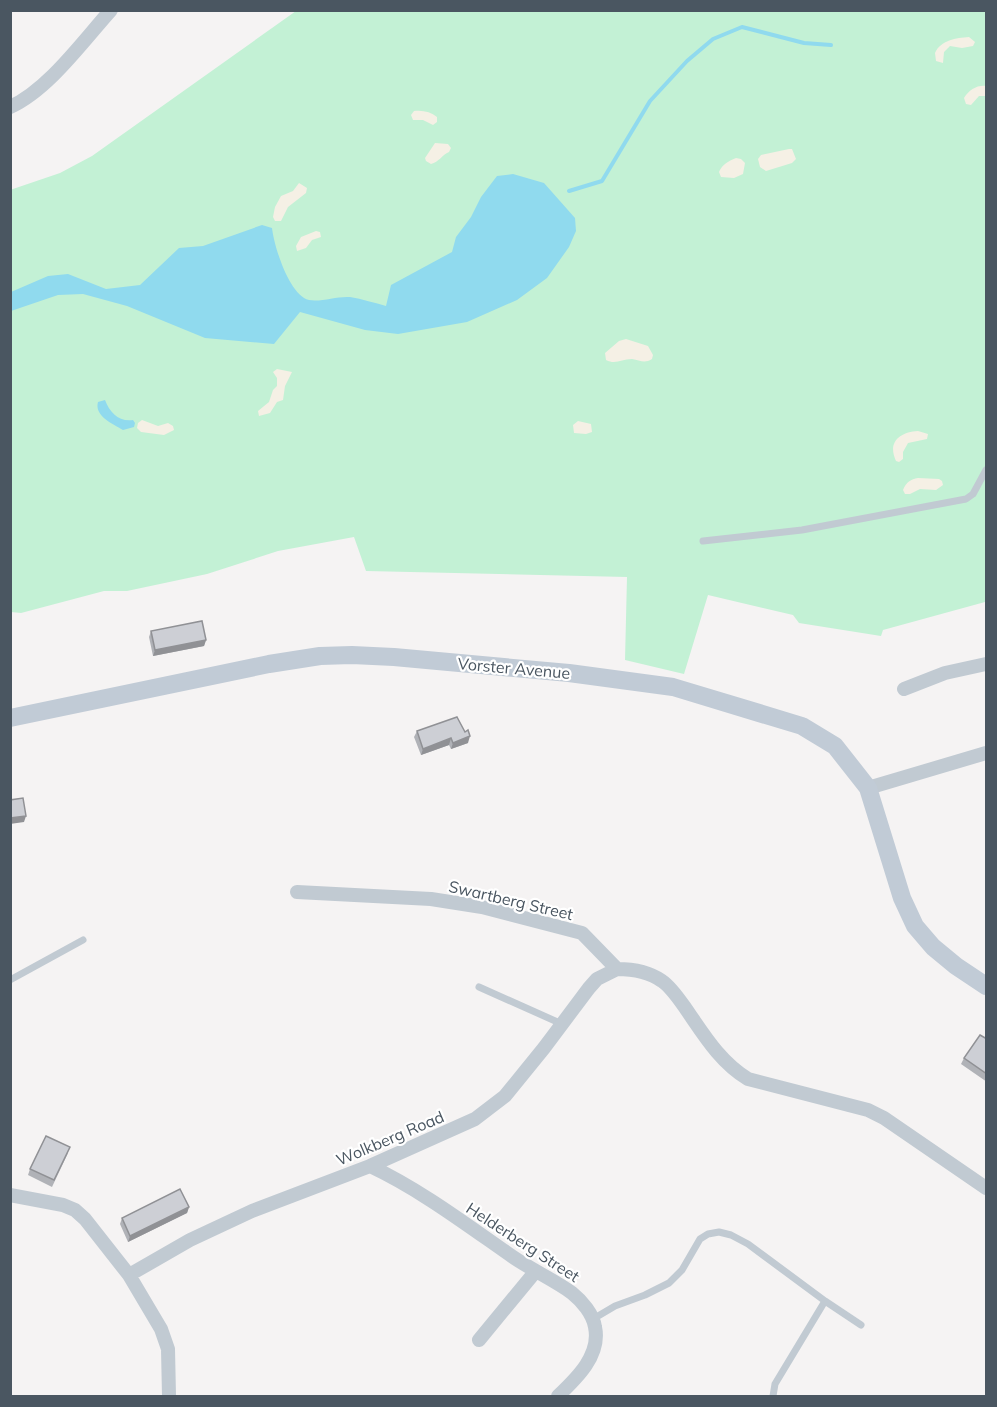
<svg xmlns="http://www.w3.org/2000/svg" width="997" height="1407" font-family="Mulish,sans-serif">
  <rect width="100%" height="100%" fill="#f5f3f3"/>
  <path fill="#c3f1d5" d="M296 11H986V606L985 602 883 630 881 636 799 623 793 615 708 595 684 674 625 660 627 577 366 571 354 537 278 551 207 574 127 591H104L21 613 11 612 10 190 60 173 92 156Z"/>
  <path fill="#f5f0e5" d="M969 37 975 42 973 46 962 48 950 46 944 52 943 63 936 61 935 53C941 40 956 38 969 37Z
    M986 86V96H979L971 105 966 104 964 98C969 90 977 85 986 86Z
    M414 111C423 110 431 112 437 117V122L433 125 423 120H413L411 115Z
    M435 143 448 144 451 148 449 152C442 155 439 162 431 164L426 161 425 158Z
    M789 149H792L796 159 792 163 766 171 760 167 758 159 761 155Z
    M736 158 741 159 745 163 743 174 734 178 721 177 719 172C722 165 728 161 736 158Z
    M299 183 307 188 306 193 288 207 281 221H275L273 217 275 207 281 196 293 191Z
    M316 231 320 232 321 237 312 240 306 248 297 251 296 246 301 237Z
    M626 339 648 346 653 355 652 359C644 364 640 360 632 359 621 359 616 365 606 360L605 353 619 341Z
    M277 369 292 372 285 386 283 400 277 402 270 413 259 416 258 411 269 402 273 390 277 386V378L273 372Z
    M142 420 158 426 168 423 173 426 174 430 164 435 141 432 137 428 138 423Z
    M578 421 591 424 592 432 586 434 574 433 573 425Z
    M918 431 928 434 927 439 908 443 903 452V459L899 462 896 461C887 442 900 432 918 431Z
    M918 478 939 479 942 481 943 485 936 490 920 489 910 494H905L903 490C906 482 911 479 918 478Z"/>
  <path fill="#90daee" d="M513 174 544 183 575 218 576 231 569 247 547 278 517 300 467 322 398 334 365 330 300 312 274 344 205 338 127 306 83 294 58 295 11 311V292L48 276 68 274 106 289 140 285 179 248 203 246 262 225 272 228C274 246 289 295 309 300 322 302 337 296 350 297 362 299 375 303 386 306L391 285 452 252 456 237 471 217 481 197 497 176Z
    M105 400C110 413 119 422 133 420L135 423 134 427 123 430C113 424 94 416 98 402Z"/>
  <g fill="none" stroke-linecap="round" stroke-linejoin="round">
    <path stroke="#90daee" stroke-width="4" d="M569 191 602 181 650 101 687 61 713 39 742 27 804 43 831 45"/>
    <path stroke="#c1cad2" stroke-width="7" d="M703 541 802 530 966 499 973 494 986 470
      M10 980 83 940
      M479 987 562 1024
      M825 1301 861 1325
      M593 1319 615 1306 645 1295 669 1283 682 1270 700 1239 708 1234 719 1232 731 1235 748 1244 825 1301 775 1384 773 1396"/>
    <path stroke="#c1cad2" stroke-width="14" d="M10 107C48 90 83 41 111 10
      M904 689 945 673 986 664
      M868 788 986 753
      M297 892 431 899 482 907 582 933 617 969C632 969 648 971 662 981 671 987 679 999 686 1009 704 1035 720 1062 748 1079L868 1110 884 1118 986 1188
      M370 1166C421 1190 467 1225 513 1257 532 1270 554 1280 572 1293 582 1301 593 1314 595 1327 601 1355 577 1378 558 1396
      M10 1195 63 1205 75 1210 85 1219 129 1275 161 1329 168 1349 169 1396
      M129 1275 190 1240 252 1211 370 1166 475 1119 505 1096 544 1048 589 988 597 979 617 969
      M479 1340 535 1272"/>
    <path stroke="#c1cbd6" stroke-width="18" d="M10 718 269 664 320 656 352 655 394 657 569 673 673 687 802 726 835 746 868 788 902 898 915 926 933 947 956 966 986 986"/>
  </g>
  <path fill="#b0b2b7" d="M151 631 206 640 204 646 153 656 149 637Z
    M417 731 468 743 451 749 449 745 421 755 414 737Z
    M987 1039V1082L961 1064 964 1058Z
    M68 1153 52 1187 28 1175 30 1169Z
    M189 1207 187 1213 128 1242 120 1224 122 1218Z"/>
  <path fill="#909195" d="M206 640 204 646 153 656 155 650Z
    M470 736 468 743 451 749 453 743Z
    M451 738 449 745 421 755 423 749Z
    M26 816 24 822 10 824V818Z
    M189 1207 187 1213 128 1242 130 1236Z"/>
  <path fill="#cdcfd5" stroke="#909195" stroke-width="1.5" d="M202 621 206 640 155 650 151 631Z
    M457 717 465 732 468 730 470 736 453 743 451 738 423 749 417 731Z
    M23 798 26 816 10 818V800Z
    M980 1035 987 1039V1074L964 1058Z
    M46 1136 70 1147 54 1180 30 1169Z
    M180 1189 189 1207 130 1236 122 1218Z"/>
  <g text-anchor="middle" stroke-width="4.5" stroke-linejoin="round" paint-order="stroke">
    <g font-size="16" fill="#4a5661" stroke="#fff">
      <text transform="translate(514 668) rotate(5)" y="6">Vorster Avenue</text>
      <text transform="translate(511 900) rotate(13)" y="6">Swartberg Street</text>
      <text transform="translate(390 1138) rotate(-23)" y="6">Wolkberg Road</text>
      <text transform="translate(523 1242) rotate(33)" y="6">Helderberg Street</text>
    </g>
  </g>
  <rect width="997" height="1407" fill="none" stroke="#4a5661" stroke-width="24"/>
</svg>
